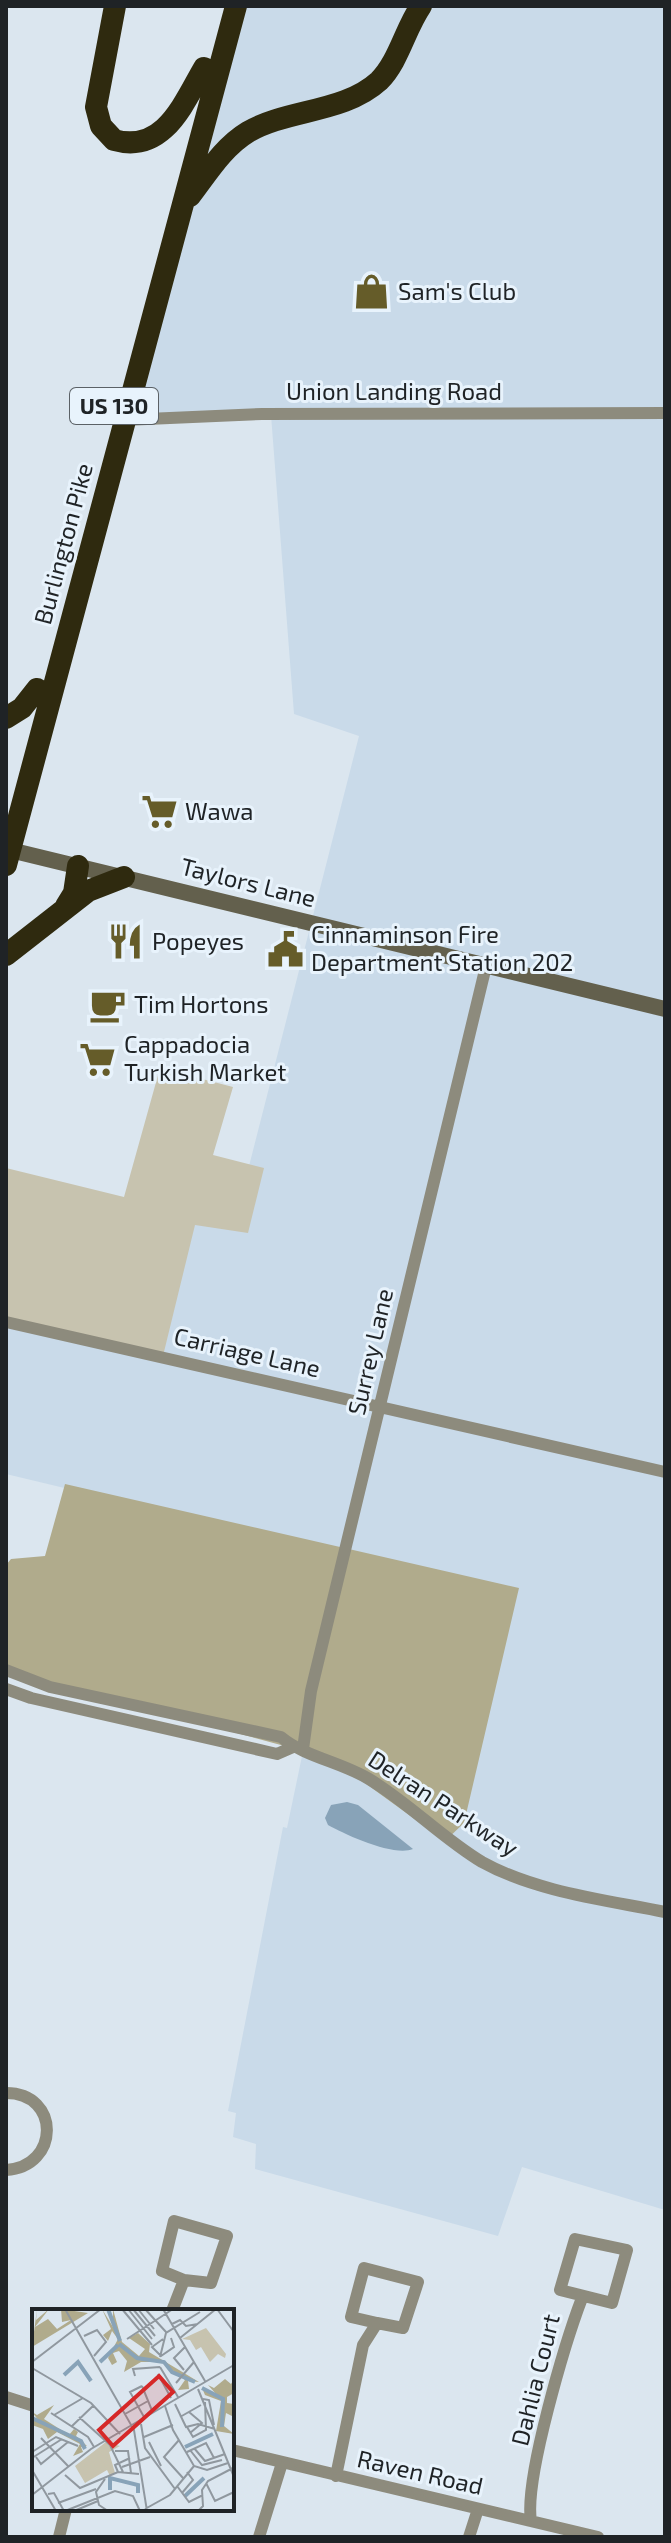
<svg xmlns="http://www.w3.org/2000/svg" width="671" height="2543" font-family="'Exo 2',sans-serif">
  <rect width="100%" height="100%" fill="#dbe6ef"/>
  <path fill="#c9dae9" d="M236 6H665V2210L522 2167 498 2236 255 2169 256 2144 233 2137 236 2113 228 2111 283 1827 287 1828 344 1555 6 1474V1322L197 1209 237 1213 359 736 294 714 271 415 124 420Z"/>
  <path fill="#c7c3af" d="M160 1068 233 1087 213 1155 264 1168 248 1233 195 1225 162 1360 6 1323V1168L124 1197Z"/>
  <path fill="#b0ab8c" d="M65 1484 519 1588 464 1823 445 1841 340 1765 303 1751 6 1670V1565L11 1559 45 1556Z"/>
  <path fill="#88a3b8" d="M347 1802 358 1805 413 1849C394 1857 346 1835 328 1825L325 1818 331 1805Z"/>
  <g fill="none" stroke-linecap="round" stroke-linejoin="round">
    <path stroke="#8d8b7d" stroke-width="12" d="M124 420 262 414 665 413
      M6 1322 665 1472
      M6 1670 50 1687 281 1737C305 1757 341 1762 369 1779 409 1803 442 1838 482 1862 536 1892 606 1900 665 1912
      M6 1689 31 1698 277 1754 293 1747
      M303 1749 311 1691 486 966
      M6 2093C61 2093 60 2167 6 2170
      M575 2239 627 2250 612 2303 560 2290Z
      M172 2311 184 2280 211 2283 227 2236 174 2221 162 2271 184 2280
      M6 2397 34 2406
      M232 2450 598 2537
      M336 2476 363 2345 377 2323 403 2328 418 2282 364 2268 351 2317 377 2323
      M531 2521C524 2479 566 2340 582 2298
      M59 2537 66 2509
      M259 2537 282 2463
      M469 2537 478 2509"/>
    <path stroke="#63604d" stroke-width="16" d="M6 849 665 1009"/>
    <path stroke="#2f2a0f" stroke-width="22" d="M115 6 96 107 101 126 114 140C164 154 183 104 204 68
      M190 196C207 174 223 147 248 132 287 109 344 113 379 81 399 61 405 29 421 6
      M6 718 22 708 37 689
      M6 865 236 6
      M66 906 74 893 78 866
      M6 955 88 891 124 877"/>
  </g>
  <defs>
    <symbol id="shop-bare" viewBox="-9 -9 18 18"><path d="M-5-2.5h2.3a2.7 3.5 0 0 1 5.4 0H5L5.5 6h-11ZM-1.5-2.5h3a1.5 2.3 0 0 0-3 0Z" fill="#655c29" stroke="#e8f3fc" stroke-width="2.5" paint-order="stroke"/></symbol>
    <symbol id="supermarket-bare" viewBox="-9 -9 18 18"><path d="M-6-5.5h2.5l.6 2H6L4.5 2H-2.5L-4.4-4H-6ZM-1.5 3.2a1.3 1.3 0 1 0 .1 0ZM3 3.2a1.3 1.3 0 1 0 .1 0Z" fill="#655c29" stroke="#e8f3fc" stroke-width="2.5" paint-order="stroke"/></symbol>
    <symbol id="restaurant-bare" viewBox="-9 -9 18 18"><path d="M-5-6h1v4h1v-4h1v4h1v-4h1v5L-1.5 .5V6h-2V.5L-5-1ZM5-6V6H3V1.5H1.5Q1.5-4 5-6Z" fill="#655c29" stroke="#e8f3fc" stroke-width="2.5" paint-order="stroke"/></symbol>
    <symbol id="civic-bare" viewBox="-9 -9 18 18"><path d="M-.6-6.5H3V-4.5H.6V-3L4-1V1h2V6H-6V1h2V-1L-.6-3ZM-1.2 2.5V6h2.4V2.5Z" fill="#655c29" stroke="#e8f3fc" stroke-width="2.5" paint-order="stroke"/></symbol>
    <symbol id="cafe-bare" viewBox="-9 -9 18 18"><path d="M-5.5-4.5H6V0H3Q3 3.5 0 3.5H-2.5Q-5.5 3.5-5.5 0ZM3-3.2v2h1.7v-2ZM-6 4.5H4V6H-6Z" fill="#655c29" stroke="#e8f3fc" stroke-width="2.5" paint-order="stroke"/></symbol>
  </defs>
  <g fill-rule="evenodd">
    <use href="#shop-bare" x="346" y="266" width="51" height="51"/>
    <use href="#supermarket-bare" x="134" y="786" width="51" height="51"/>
    <use href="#restaurant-bare" x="100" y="916" width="51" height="51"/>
    <use href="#civic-bare" x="260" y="924" width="51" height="51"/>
    <use href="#cafe-bare" x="82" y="980" width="51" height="51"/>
    <use href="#supermarket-bare" x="72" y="1034" width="51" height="51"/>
  </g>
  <g text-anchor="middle" stroke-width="6" stroke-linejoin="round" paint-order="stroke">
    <rect fill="#e8f3fc" stroke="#5b6166" stroke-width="2" x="70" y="388" width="88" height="36" rx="6"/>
    <g font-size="22" font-weight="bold" fill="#1f2326">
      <text x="114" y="414">US 130</text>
    </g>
    <g font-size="24" fill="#1f2326" stroke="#e8f3fc" text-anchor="start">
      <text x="398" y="300">Sam's Club</text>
      <text x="185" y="820">Wawa</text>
      <text x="311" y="943">Cinnaminson Fire<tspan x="311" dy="28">Department Station 202</tspan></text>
      <text x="152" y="950">Popeyes</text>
      <text x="134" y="1013">Tim Hortons</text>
      <text x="124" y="1053">Cappadocia<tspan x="124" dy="28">Turkish Market</tspan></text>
    </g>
    <g font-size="24" fill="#1f2326" stroke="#e8f3fc">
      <text x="394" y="400">Union Landing Road</text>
      <text transform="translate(64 544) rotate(-75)" y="8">Burlington Pike</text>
      <text transform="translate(248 883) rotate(14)" y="8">Taylors Lane</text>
      <text transform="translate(371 1352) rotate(-77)" y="8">Surrey Lane</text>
      <text transform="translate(247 1353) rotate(13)" y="8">Carriage Lane</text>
      <text transform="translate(443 1804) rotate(33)" y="8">Delran Parkway</text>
      <text transform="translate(536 2380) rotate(-76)" y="8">Dahlia Court</text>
      <text transform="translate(420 2473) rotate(13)" y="8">Raven Road</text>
    </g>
  </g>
  <g transform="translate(32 2309)">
    <rect width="202" height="202" fill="#dbe6ef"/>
    <path d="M174 19 194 45 193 49 186 45 178 53 169 38 164 41 158 31 150 30ZM74 133 88 137 77 143 83 164 78 167 75 161 53 174 43 157Z" fill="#c7c3af"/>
    <path d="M5 0 4 11 17 0 3 18 16 10 25 20 39 11 30 13 29 0 56 4 0 38ZM70 0 81 18V0L90 33 107 47 113 40 97 29 106 24 118 35 117 43 167 73 156 72 157 80 146 81 153 71 130 53H109L92 63 95 52 87 42 81 44 85 53 80 56 76 49 86 30 80 22 76 32 71 26 79 20ZM193 70 199 75 202 70V84L195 88V94L202 95V108L194 104 192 117 202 125 184 122 189 92 173 86 170 79 184 85 176 76 182 79ZM22 96 12 110 37 126 42 120 46 123 44 127 55 137 49 138 51 143 41 147 48 135 25 123 16 130 11 120 0 116V109L7 112 0 103 5 106Z" fill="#b0ab8c"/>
    <path fill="none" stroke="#88a3b8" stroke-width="4" d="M76 0 88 32M87 35 105 49 132 53 140 63 163 73M68 53 86 36M32 66 46 53 59 72M170 79 191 90 190 118M0 109 49 132 53 140M153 138 181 125M78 181V169L106 176V184M153 187 172 169"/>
    <path fill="none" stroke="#90989f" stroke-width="2" d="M33 0 102 121 115 202M90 0 120 36M96 0 120 30M101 0 123 27M106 0 122 20M113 0 134 23M131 0 173 72M185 0 202 23M140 15 148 11 154 17 166 15M52 27 65 21 74 33 62 47M148 29 184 0M95 30 141 0M131 30 120 38 129 47 142 38 139 29M128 48 134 24 168 3M0 53 69 0M128 58 146 88M0 59 59 94 88 125M152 61 142 49 153 38M126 65 139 89M103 67 101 60 128 58M144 74 162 53M110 77 98 83 112 108M110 77 121 104M166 80 202 168M171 90 177 91 182 116M143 95 154 118 166 115 183 120M133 97 141 121 162 157 175 161 196 154M157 103 170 114 158 124M19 104 56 128 62 138M93 105 116 92M22 106 51 89M47 108 78 136M148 108 169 96M109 115 113 139 143 180M39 118 62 96M155 118 161 128 174 121 173 93M112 128 141 116M9 129 36 157M147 131 132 148 151 169M117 133 129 157M77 134 91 163M162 139 173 152 193 145M158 141 170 156 190 151M83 142H96L99 164M0 143 24 128 46 137M155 143 174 134 182 149M4 148 9 155 36 133M0 149 30 130M90 158 118 148M0 161 24 202M86 163 83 156 98 149M33 166 48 179 86 163 107 165M73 170 64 183 67 196 76 202M174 174 183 192 202 183M145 177 157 193 171 186M150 184 161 171 155 163M16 185 22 184 32 202M0 186 59 140 202 56M26 194 64 180M113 200 138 186 162 157M33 202 83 182 101 187 108 202M42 202 66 192M166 202 171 197 170 181 176 172 201 159"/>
    <path fill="#d62828" fill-opacity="0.15" stroke="#d62828" stroke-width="4" d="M127 67 141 83 81 137 67 121Z"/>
    <rect width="202" height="202" fill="none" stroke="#1f2326" stroke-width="4"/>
  </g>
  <rect width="671" height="2543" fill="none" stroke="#1f2326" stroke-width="16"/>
</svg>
